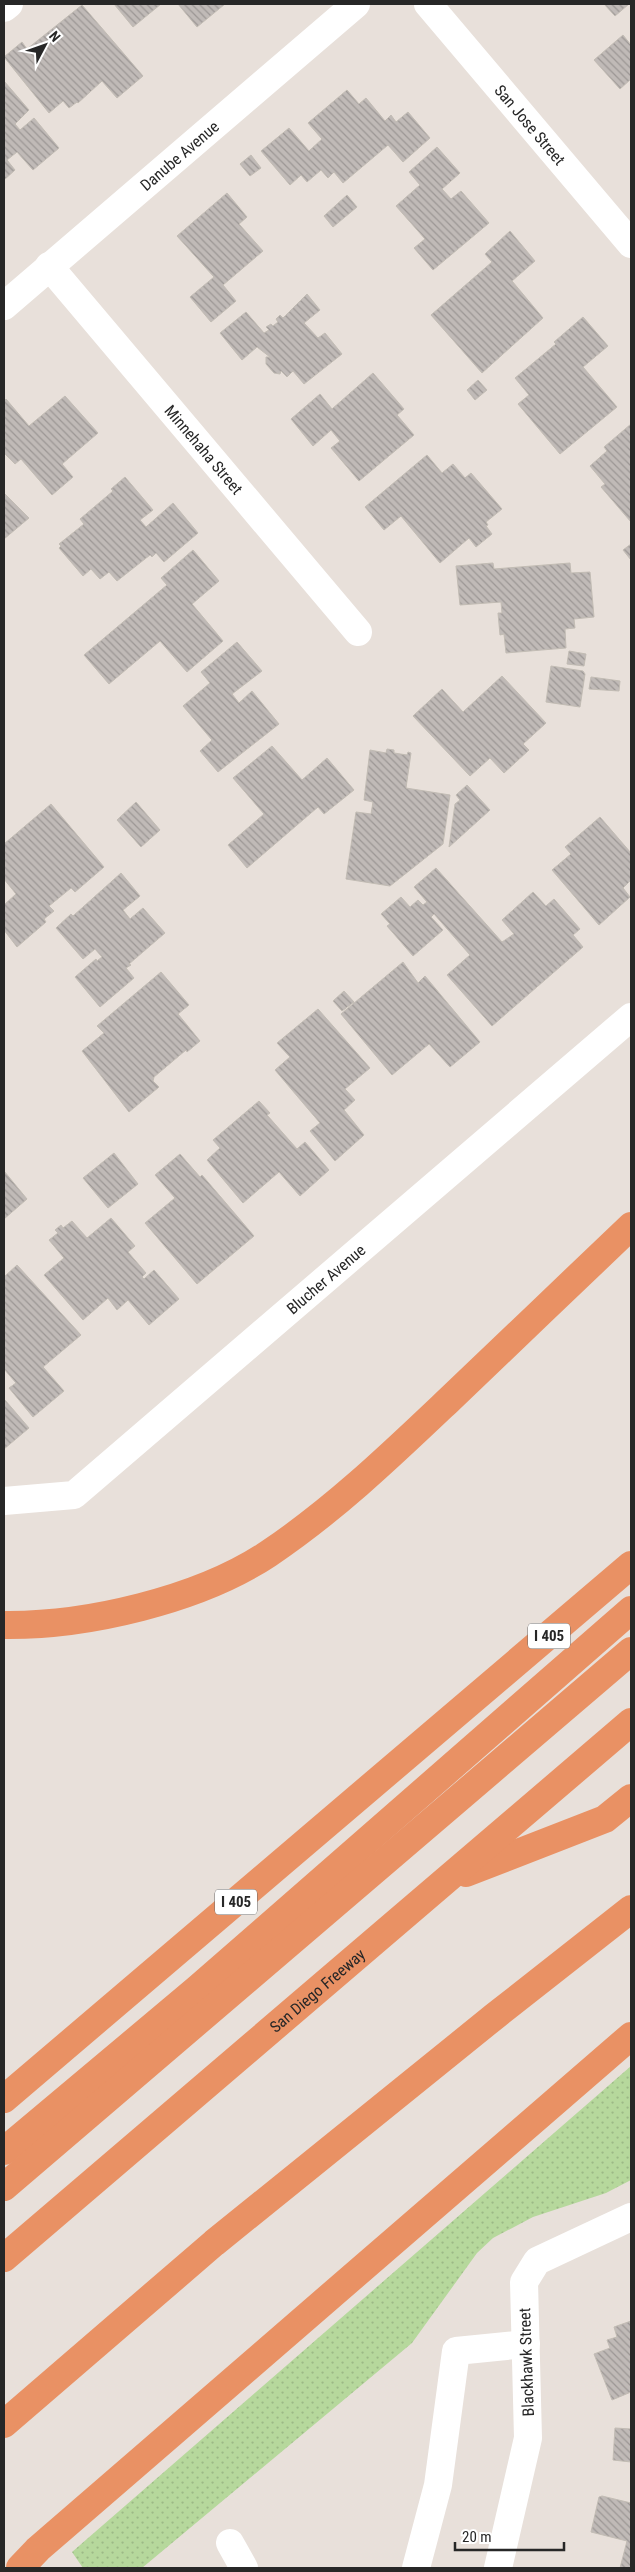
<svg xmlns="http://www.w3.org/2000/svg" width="635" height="2572" font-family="'Roboto Condensed',sans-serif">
  <defs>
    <pattern id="park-dots" width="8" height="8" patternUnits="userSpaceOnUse" patternTransform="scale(1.25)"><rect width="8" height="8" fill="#b6d89c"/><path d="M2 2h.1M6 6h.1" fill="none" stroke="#9cb986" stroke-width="1.8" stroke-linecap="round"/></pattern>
    <pattern id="building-back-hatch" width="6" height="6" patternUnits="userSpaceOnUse" patternTransform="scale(1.25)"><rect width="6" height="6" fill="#c0bab7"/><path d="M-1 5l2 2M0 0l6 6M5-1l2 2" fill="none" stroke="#9c9795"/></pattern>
  </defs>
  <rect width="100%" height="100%" fill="#e8e0da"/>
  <path fill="url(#park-dots)" d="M631 2066V2180L606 2193 533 2217 493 2238 477 2253 412 2343 142 2568H83L72 2552Z"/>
  <path fill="url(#building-back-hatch)" stroke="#c2bcb4" d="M114 4H161L133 27Z
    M178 4H225L197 27Z
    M604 4H629L615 16Z
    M82 5 143 76 117 98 102 81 78 103 77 102 69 108 63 101 49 113 4 57 22 42 27 49Z
    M623 35 631 45V79L620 89 594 60Z
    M4 81 29 110 15 124 20 130 34 118 59 148 33 170 17 152 7 160 15 170 4 180Z
    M347 90 359 104 366 98 385 121 391 115 396 122 408 112 430 138 403 162 388 145 343 183 334 172 328 178 321 170 307 182 301 175 290 185 261 151 289 128 309 151 322 139 308 123Z
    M437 147 460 173 442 189 451 199 461 191 489 223 433 270 414 248 425 239 396 206 420 185 409 172Z
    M251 155 261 168 250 176 240 164Z
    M227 193 247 217 239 224 263 251 223 285 236 301 211 322 190 297 214 277 177 236Z
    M347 195 357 207 333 227 324 216Z
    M510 231 535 261 512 281 543 318 482 373 431 315 492 262 485 254Z
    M307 294 320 310 304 323 318 338 325 333 342 354 304 384 293 371 287 377 281 371 280 374 274 373 266 364V357H270L257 347 242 360 220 333 246 312 264 333 269 330 266 327 271 324 273 326 278 322 276 319 280 315 283 318Z
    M583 317 608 346 583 367 617 407 560 454 518 404 529 395 515 378 556 344 554 342Z
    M373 373 404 409 397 415 414 435 359 481 331 448 340 441 331 430 313 446 291 419 320 394 332 409Z
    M478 380 487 390 475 400 467 390Z
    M65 396 98 433 62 464 73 477 52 495 21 459 15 464 4 453V401L6 399 29 426Z
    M631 424V522L601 487 605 484 590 466 607 451 604 447Z
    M427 455 442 473 453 464 465 478 471 473 502 509 486 522 488 525 486 526 492 534 476 547 469 538 440 563 401 516 384 530 365 507Z
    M125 477 153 510 140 520 146 527 173 503 198 533 164 562 156 553 152 557 150 555 117 581 109 572 100 579 91 569 83 576 59 548 61 546 59 544 84 524 80 519 113 491 111 489Z
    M4 493 29 518 4 539Z
    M631 544V560L623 550Z
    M193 550 219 581 192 604 223 641 187 672 160 641 109 684 84 655 167 585 161 578Z
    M493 563 494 569 570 563 571 573 590 572 594 617 574 619 575 628 565 629 566 648 506 653 504 634 500 635 498 613H502L501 602 460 605 456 566Z
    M237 642 262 671 232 694 239 703 252 691 279 724 218 772 200 751 212 740 183 706 210 683 201 672Z
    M569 651 586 654 584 666 567 664Z
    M551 666 583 671 585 674 580 707 546 702Z
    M502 676 546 723 523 744 529 750 504 773 490 758 470 776 413 716 442 689 463 712Z
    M591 677 620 681 619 691 589 689Z
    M272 746 302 780 327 758 354 790 324 814 318 807 247 868 228 845 264 814 233 778Z
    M387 749 394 750V753L407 755 408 752 411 753 406 788 450 795 443 844 390 886 346 879 356 812 371 814 373 802 364 800 370 750 386 753Z
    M467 785 490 810 449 847 455 804 460 800 456 795Z
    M136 802 160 830 141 847 117 820Z
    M51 804 104 867 75 892 71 888 49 906 54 911 44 919 46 922 17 947 4 930V905L16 894 4 879V844Z
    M600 817 631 853V880L623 888 630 897 599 925 552 870 571 854 565 847Z
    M436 868 502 942 514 934 502 920 533 892 546 906 554 899 580 929 573 935 583 947 492 1026 447 975 470 955 434 914 431 917 443 930 413 956 387 926 390 924 381 914 401 897 410 907 418 900 423 905 427 902 414 887Z
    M121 873 140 896 123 910 130 919 143 908 165 933 129 964 131 965 126 968 134 978 100 1007 75 977 96 959 97 961 102 957 95 949 83 959 56 928 71 914 73 916Z
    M403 962 418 983 425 976 480 1042 450 1067 429 1044 392 1075 341 1014Z
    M161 972 189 1005 178 1014 200 1041 187 1052 186 1050 154 1077 153 1081 159 1087 129 1112 82 1051 104 1033 97 1026Z
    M344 991 354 1002 342 1011 333 1001Z
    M318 1009 370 1068 345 1089 355 1100 344 1110 364 1135 335 1161 310 1131 320 1123 275 1070 290 1057 277 1043Z
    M259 1101 270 1113 267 1115 297 1149 305 1142 329 1170 300 1196 279 1172 243 1203 207 1160 220 1148 213 1140Z
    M114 1153 138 1184 108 1208 83 1178Z
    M180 1154 200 1177 202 1175 254 1236 197 1284 145 1223 175 1198 155 1175Z
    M4 1171 27 1199 4 1219Z
    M111 1218 135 1246 128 1252 146 1273 142 1277 144 1279 154 1270 179 1299 149 1325 128 1300 117 1310 108 1298 83 1320 44 1275 64 1258 49 1240 58 1233 55 1230 61 1225 63 1228 72 1221 87 1238Z
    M17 1265 81 1335 43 1367 64 1391 33 1417 9 1388 16 1383 4 1369V1277Z
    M5 1400 29 1428 4 1449V1401Z
    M631 2321V2392L612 2400 594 2354 610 2348 607 2340 617 2337 614 2327Z
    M615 2428 631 2429V2462L613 2460Z
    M602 2496 631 2503V2568H620L627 2541 591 2532 599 2497Z"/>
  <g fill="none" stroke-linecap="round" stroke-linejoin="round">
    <g stroke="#fff" stroke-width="28">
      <path id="s1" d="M428 4 631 244"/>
      <path d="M4 8 9 4"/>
      <path id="s2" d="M49 266 358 632"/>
      <path id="s3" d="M4 306 356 4"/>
      <path id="s4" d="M4 1501 74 1495 631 1017"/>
      <path d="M230 2543 244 2568"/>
      <path d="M416 2568 438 2485 456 2351 526 2344"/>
      <path d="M498 2568 528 2438 524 2282 537 2261 631 2217"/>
    </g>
    <g stroke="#e99164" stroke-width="28">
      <path d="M4 1625C86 1626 199 1600 268 1554 335 1509 392 1454 450 1399 510 1341 571 1284 631 1226"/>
      <path d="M466 1873 605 1819 631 1798"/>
      <path d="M4 2099 631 1565"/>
      <path d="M4 2151 197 1989 631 1610"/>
      <path d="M4 2187 631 1651"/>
      <path id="s5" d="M4 2258 631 1722"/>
      <path d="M4 2424 214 2243 495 2016 631 1909"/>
      <path d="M20 2568 38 2549 631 2036"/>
    </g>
  </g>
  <g text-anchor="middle" stroke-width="5" stroke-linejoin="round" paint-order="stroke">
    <g fill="#fff" stroke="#686868" stroke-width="1">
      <rect x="528" y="1623.5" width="42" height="25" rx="4"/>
      <rect x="215" y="1889.5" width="42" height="25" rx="4"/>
    </g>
    <g font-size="15" font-weight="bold" fill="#272727">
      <text x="549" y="1641">I 405</text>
      <text x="236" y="1907">I 405</text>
    </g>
    <g font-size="16" fill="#272727" stroke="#fff">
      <text dy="6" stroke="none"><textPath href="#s1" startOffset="158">San Jose Street</textPath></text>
      <text dy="6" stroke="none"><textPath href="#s3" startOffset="231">Danube Avenue</textPath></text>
      <text dy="6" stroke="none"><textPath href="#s2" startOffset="240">Minnehaha Street</textPath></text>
      <text dy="6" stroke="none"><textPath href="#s4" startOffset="402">Blucher Avenue</textPath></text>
      <text dy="6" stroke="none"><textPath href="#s5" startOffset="412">San Diego Freeway</textPath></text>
      <text transform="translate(526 2362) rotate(-92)" y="6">Blackhawk Street</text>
    </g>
  </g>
  <rect width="635" height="2572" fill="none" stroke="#272727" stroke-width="10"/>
  <g transform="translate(45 45) rotate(49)" stroke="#ffffff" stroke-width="4" paint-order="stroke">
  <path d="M0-4L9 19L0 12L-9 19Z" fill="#272727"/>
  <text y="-8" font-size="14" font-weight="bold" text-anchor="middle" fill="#272727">N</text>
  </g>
  <path d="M455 2542v8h109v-8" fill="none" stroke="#272727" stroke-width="2.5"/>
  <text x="462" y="2542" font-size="15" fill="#272727" stroke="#ffffff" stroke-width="4" paint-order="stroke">20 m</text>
</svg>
